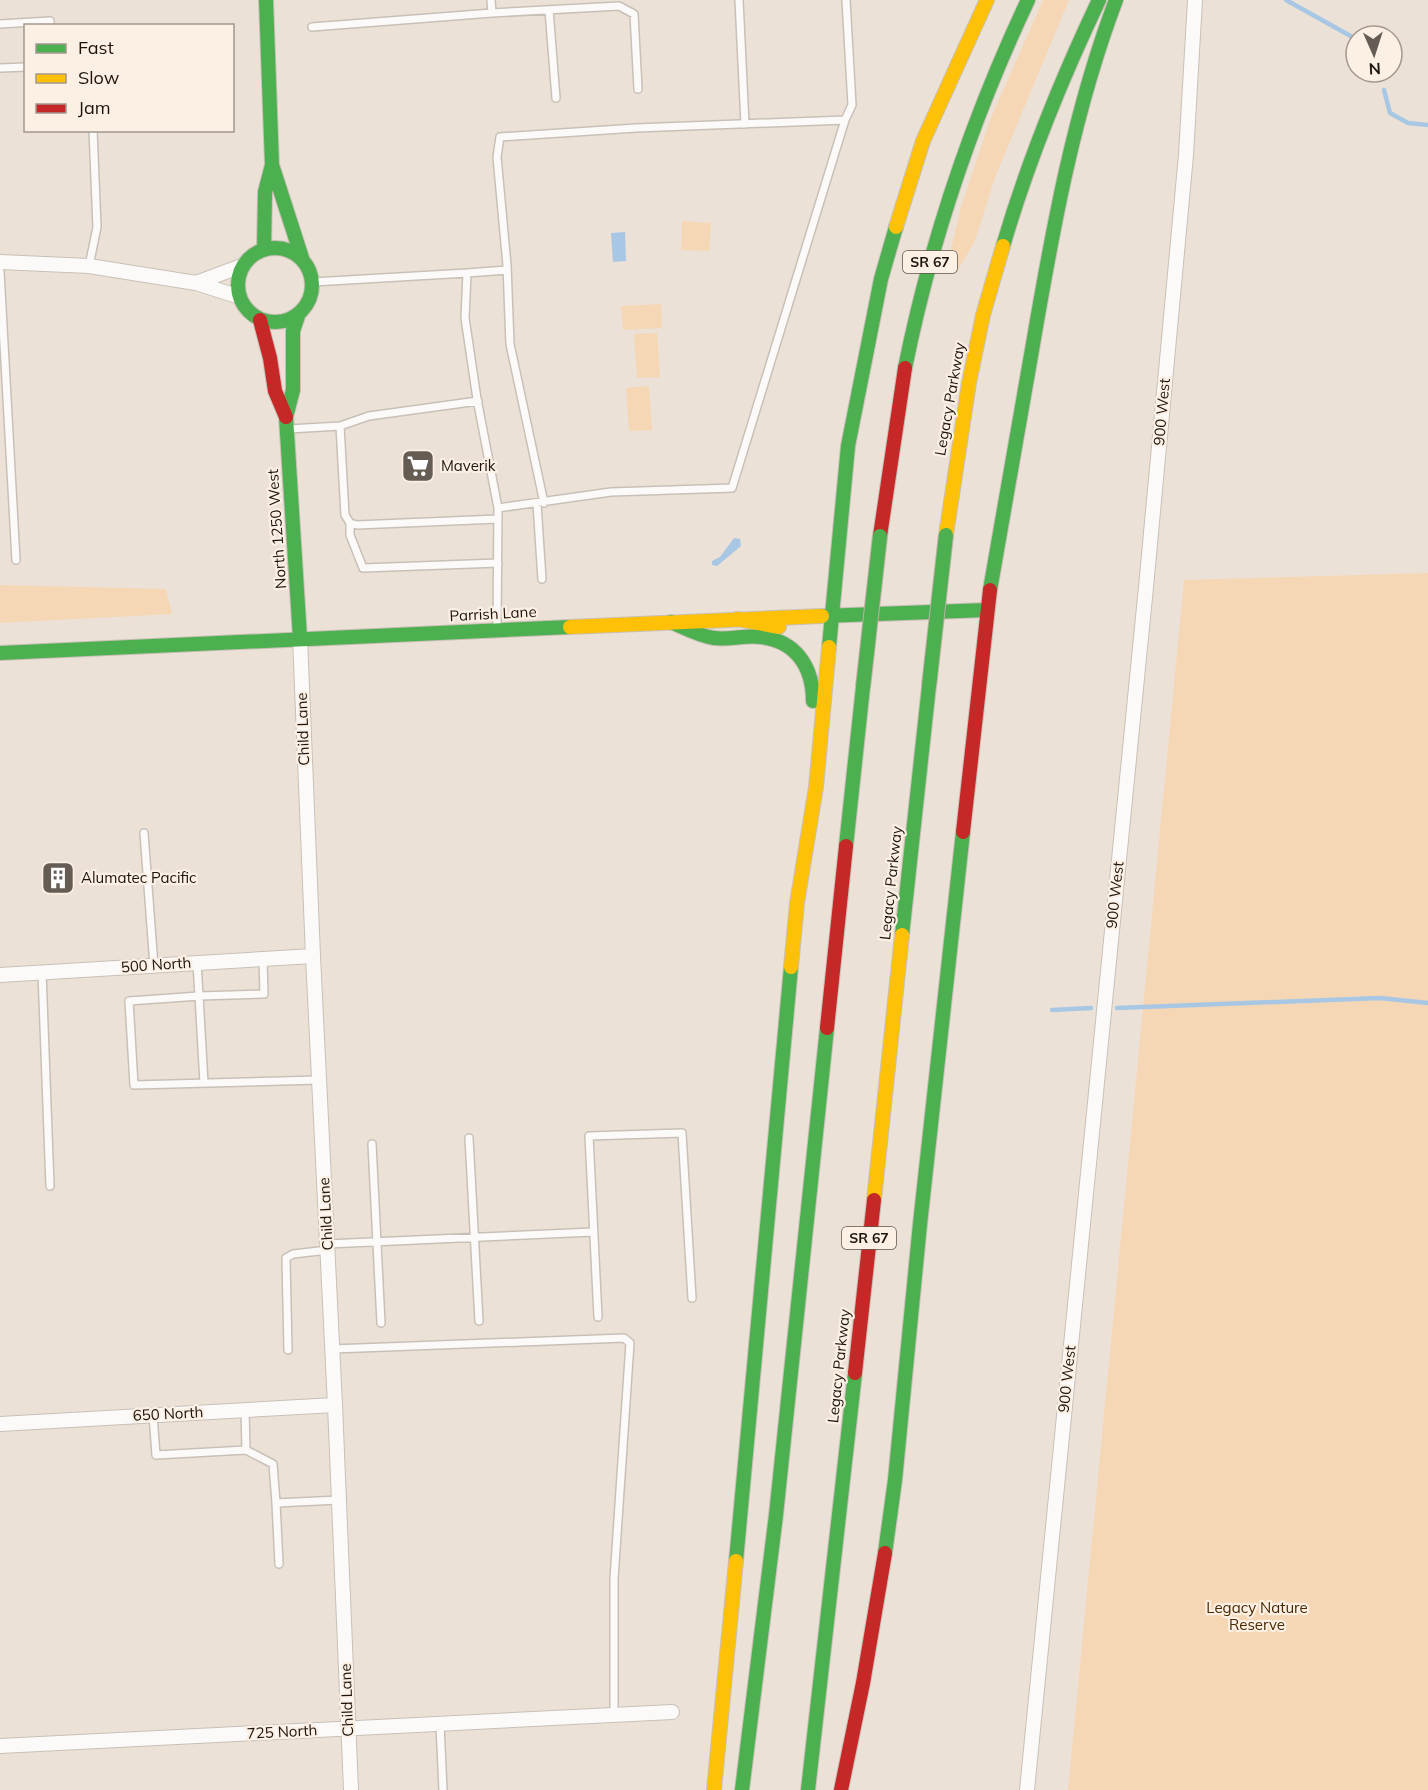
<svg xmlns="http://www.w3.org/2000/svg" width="1428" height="1790" font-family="Mulish,sans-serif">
  <rect width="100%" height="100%" fill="#ece1d6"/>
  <path fill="#f5d7b6" d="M1043 0H1069L996 175 974 243 956 273 947 266 961 207 990 120Z
    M682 221 711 223 709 251 681 250Z
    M661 304 662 328 623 330 621 306Z
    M657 333 660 377 637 378 634 334Z
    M649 386 652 430 629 431 626 388Z
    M1428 573V1790H1068L1184 580Z
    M0 585 166 589 172 614 0 623Z"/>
  <path fill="#a7c7e4" d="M625 232 626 261 613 262 611 233Z
    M734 538 740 539 741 546 717 566 712 565V561L720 557Z"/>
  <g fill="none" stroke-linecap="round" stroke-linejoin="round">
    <path stroke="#a7c7e4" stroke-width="4.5" d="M1286 0 1356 39
      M1384 90 1390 113 1408 123 1428 125
      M1117 1008 1380 998 1428 1003
      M1052 1010 1091 1008"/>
    <defs>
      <path id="lane" d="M491 0 492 13 619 6 634 14 638 89
        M739 0 745 124
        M549 10 556 98
        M0 24 50 21V26
        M312 27 492 13
        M0 68 26 67
        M89 266 97 227 93 130
        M0 272 16 560
        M467 273 507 270
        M313 282 467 273 465 318 477 399 498 508
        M340 426 369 416 478 401
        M289 429 340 426 345 515 350 523 357 525 498 519
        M544 503 510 344 507 265 497 157 500 137 636 128 845 120
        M537 504 542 579
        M350 523V535L363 568 498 563
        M497 627 498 508 611 492 732 488 845 120 852 105 846 0
        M144 833 154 966
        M197 963 199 996 129 1001 134 1085 319 1080
        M42 972 50 1186
        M204 1083 199 996 264 994 263 959
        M469 1138 479 1321
        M372 1144 381 1323
        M327 1244 594 1232
        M598 1317 589 1136 682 1133 692 1298
        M333 1349 624 1338 630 1343 614 1579V1715
        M288 1350 286 1258 293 1254 328 1250
        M153 1415 156 1455 246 1450 245 1410
        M246 1450 273 1464 276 1503 339 1500
        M276 1503 279 1564
        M440 1724 443 1790"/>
      <path id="street" d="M0 262 89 266 196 283 240 297
        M196 283 244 265
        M300 638 313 956 335 1405 351 1790
        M0 975 313 956
        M0 1424 335 1405
        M0 1746 672 1712
        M1027 1790 1146 587 1186 155 1195 0"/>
      <path id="fast" d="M272 165 302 258
        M1003 246C1028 161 1061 80 1099 0
        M238 285a37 37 0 1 1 74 0a37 37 0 1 1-74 0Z
        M264 249 265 192 272 165 266 0
        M298 316 293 331V390L286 417 300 638
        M905 368C931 239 972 119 1028 0
        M990 590C1005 508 1019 426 1033 344 1053 227 1074 111 1116 0
        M822 616 987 610
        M671 622C685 628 699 636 714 638 730 640 745 635 761 637 796 641 813 667 813 701
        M829 647 848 446 881 279 896 227
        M0 653 570 627
        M846 846 863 687
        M902 935 929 686
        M885 1553 895 1480 920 1224 963 832
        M736 1561 791 967
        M742 1790 776 1515 827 1028
        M808 1790 855 1373"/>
      <path id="slow" d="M896 227 923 141 987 0
        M946 535 969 383 983 315 1003 246
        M737 619 779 627
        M570 627 822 616
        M791 967 797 903 816 787 829 647
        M874 1200 902 935
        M714 1790 736 1561"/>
      <path id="jam" d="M260 320 270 358 275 391 286 417
        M880 536 905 368
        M963 832 990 590
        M827 1028 846 846
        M855 1373 874 1200
        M841 1790 863 1683 885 1553"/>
    </defs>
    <use href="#lane" stroke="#c8c0b7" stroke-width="10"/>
    <use href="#street" stroke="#c8c0b7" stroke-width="16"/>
    <use href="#fast" stroke="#c8c0b7" stroke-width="16"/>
    <use href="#slow" stroke="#c8c0b7" stroke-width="16"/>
    <use href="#jam" stroke="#c8c0b7" stroke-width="16"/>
    <use href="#lane" stroke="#fcfaf9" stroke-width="7"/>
    <use href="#street" stroke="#fcfaf9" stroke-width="14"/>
    <use href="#fast" stroke="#4caf50" stroke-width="14"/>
    <use href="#slow" stroke="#ffc107" stroke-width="14"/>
    <use href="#jam" stroke="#c62828" stroke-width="14"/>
    <defs>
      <path id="fast-bridge" d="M929 686 946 535
        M863 687 880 536"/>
    </defs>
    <use href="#fast-bridge" stroke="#bcb0a3" stroke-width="16" stroke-linecap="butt"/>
    <use href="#fast-bridge" stroke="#4caf50" stroke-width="14"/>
  </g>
  <defs>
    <symbol id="supermarket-square" viewBox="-11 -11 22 22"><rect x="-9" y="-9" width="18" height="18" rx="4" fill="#655c54" stroke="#fcf0e4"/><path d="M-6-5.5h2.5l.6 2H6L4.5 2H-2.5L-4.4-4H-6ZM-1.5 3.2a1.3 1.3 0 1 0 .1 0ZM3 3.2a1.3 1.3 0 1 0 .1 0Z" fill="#fff"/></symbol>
    <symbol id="building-square" viewBox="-11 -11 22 22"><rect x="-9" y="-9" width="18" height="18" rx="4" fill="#655c54" stroke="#fcf0e4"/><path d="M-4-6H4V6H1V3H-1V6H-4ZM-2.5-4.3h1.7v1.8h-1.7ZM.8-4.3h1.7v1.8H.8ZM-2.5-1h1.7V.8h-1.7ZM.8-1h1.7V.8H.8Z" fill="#fff"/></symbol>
  </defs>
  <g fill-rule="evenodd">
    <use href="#supermarket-square" x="399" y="447" width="38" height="38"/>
    <use href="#building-square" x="39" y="859" width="38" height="38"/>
  </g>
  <g text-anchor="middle" stroke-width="4.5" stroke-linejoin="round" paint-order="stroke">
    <g fill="#fcf0e4" stroke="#5f574e" stroke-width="1.5">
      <rect x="903" y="251" width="54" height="22" rx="4.5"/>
      <rect x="842" y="1227" width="54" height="22" rx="4.5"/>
    </g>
    <g font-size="14" font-weight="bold" fill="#1c150e">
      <text x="930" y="267">SR 67</text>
      <text x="869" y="1243">SR 67</text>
    </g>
    <g font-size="15" fill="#1c150e" stroke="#fcf0e4">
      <text transform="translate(950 399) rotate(-80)" y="5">Legacy Parkway</text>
      <text transform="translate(1162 412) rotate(-85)" y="5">900 West</text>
      <text transform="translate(277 529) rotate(-94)" y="5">North 1250 West</text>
      <text transform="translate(493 614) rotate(-3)" y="5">Parrish Lane</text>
      <text transform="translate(303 729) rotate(-92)" y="5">Child Lane</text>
      <text transform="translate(891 883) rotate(-84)" y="5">Legacy Parkway</text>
      <text transform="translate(1115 895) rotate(-84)" y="5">900 West</text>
      <text transform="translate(156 965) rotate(-4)" y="5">500 North</text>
      <text transform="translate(326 1214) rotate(-93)" y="5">Child Lane</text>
      <text transform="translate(839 1366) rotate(-84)" y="5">Legacy Parkway</text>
      <text transform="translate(1067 1379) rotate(-84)" y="5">900 West</text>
      <text transform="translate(168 1414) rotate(-3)" y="5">650 North</text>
      <text transform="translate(347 1700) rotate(-92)" y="5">Child Lane</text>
      <text transform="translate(282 1732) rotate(-3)" y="5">725 North</text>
    </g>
    <g font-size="15" fill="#1c150e" stroke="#fcf0e4" text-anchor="start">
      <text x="441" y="471">Maverik</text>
      <text x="81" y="883">Alumatec Pacific</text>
    </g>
    <g font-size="15" fill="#462800" stroke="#fcf0e4">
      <text x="1257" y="1613">Legacy Nature<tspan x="1257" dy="17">Reserve</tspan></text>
    </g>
  </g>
  <rect x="24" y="24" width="210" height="108" fill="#fcf0e4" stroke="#a2988e" stroke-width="1.5"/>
  <rect x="36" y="44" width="30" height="9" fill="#4caf50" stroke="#a2988e" stroke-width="1.5"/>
  <text x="78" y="54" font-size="18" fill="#1c150e">Fast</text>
  <rect x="36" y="74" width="30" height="9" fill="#ffc107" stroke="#a2988e" stroke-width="1.5"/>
  <text x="78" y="84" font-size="18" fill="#1c150e">Slow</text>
  <rect x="36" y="104" width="30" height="9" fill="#c62828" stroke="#a2988e" stroke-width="1.5"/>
  <text x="78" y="114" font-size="18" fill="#1c150e">Jam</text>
  <g transform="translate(1374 54) rotate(177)"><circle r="28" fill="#fcf0e4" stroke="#a2988e" stroke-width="1.5"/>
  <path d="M0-4.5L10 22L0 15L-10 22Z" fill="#655c54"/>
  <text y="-9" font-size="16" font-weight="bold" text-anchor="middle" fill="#1c150e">N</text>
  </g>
</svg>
